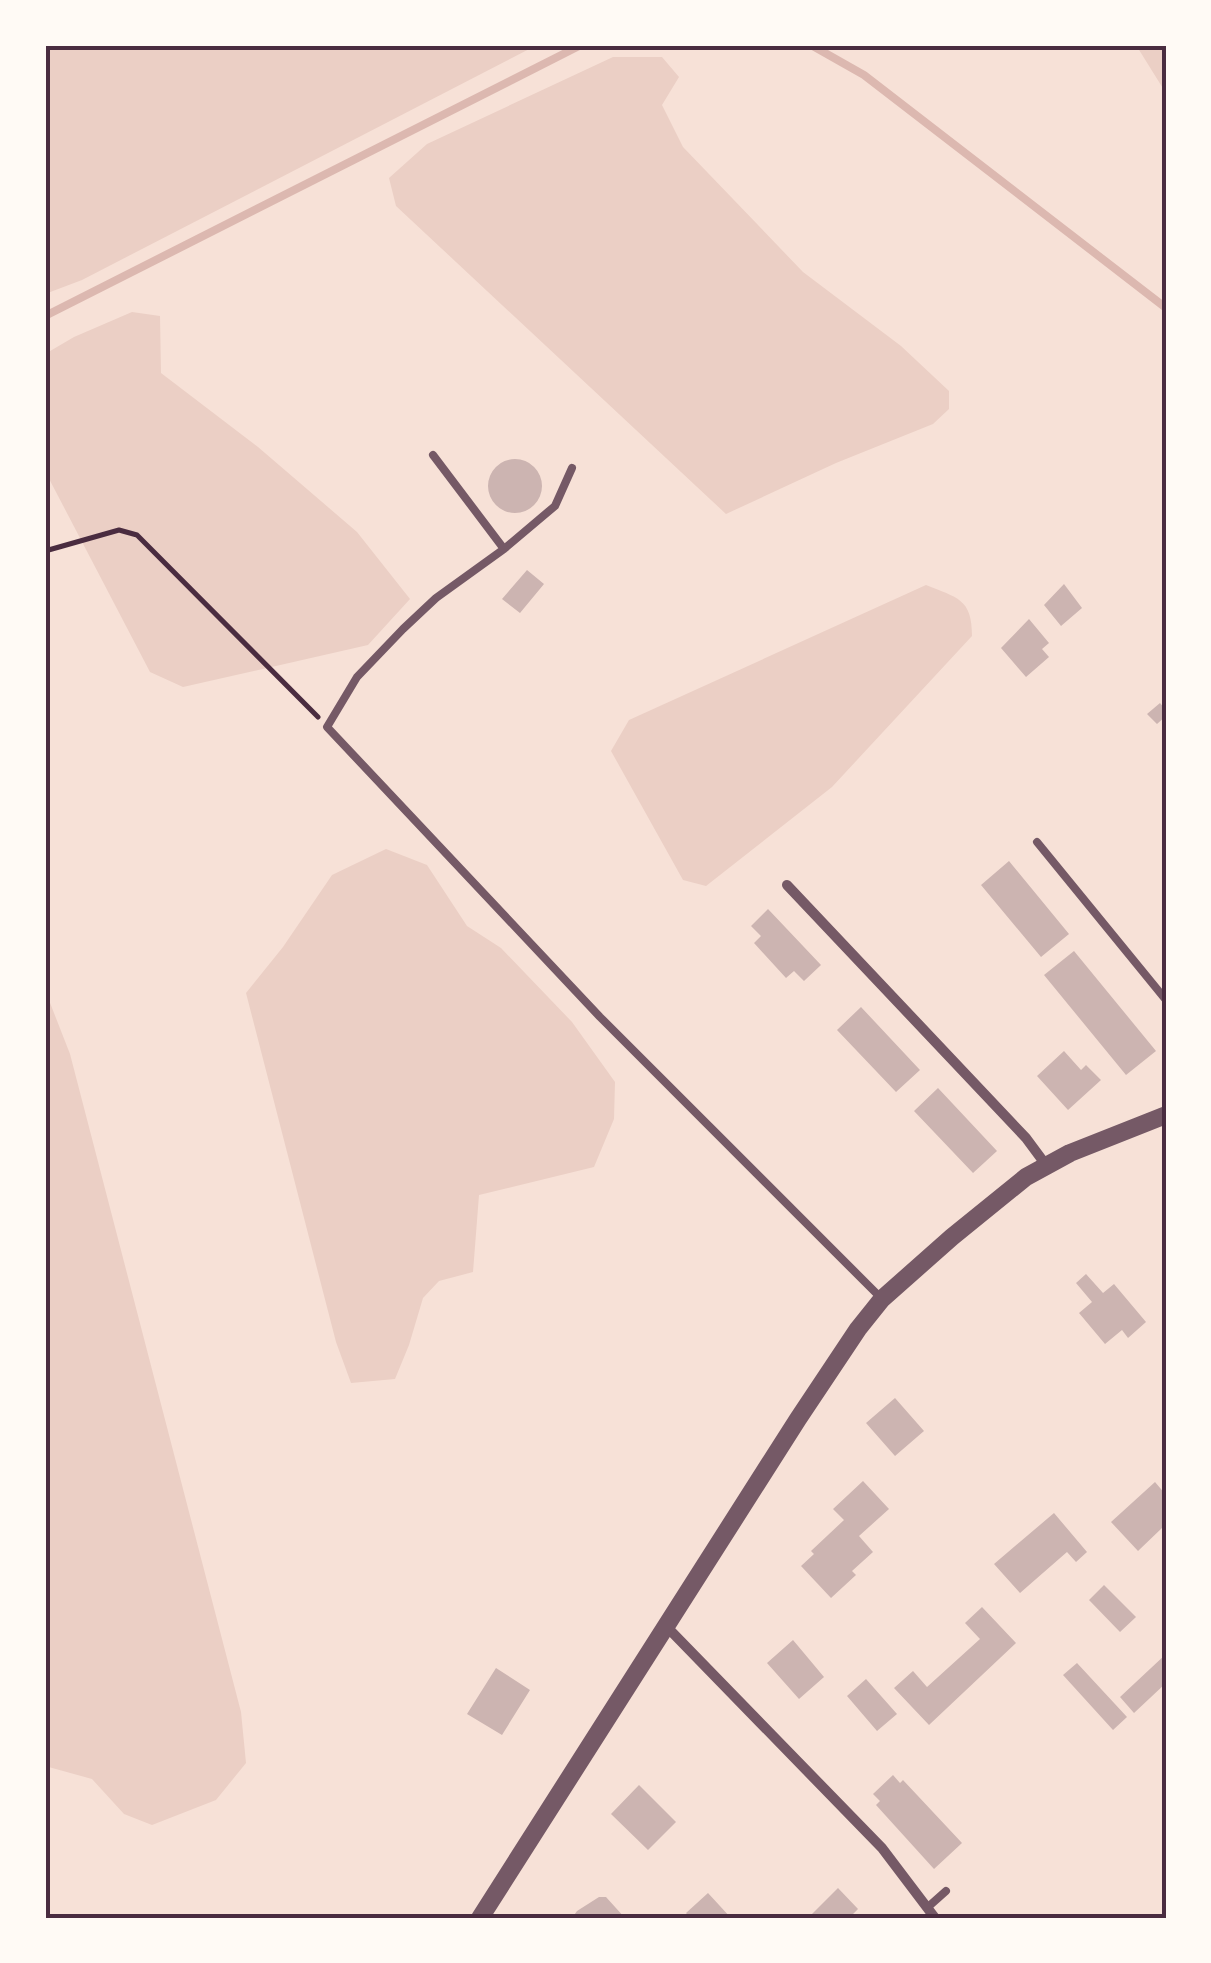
<svg xmlns="http://www.w3.org/2000/svg" width="1211" height="1963" font-family="'Open Sans',sans-serif">
  <rect width="100%" height="100%" fill="#f7e1d7"/>
  <path fill="#ebcfc5" d="M45 45H537L82 280 45 294Z
    M1136 45H1166V92L1164 90Z
    M613 57H662L679 77 662 105 683 147 803 272 901 346 949 391V409L933 424 836 463 726 514 396 206 389 178 427 144Z
    M132 312 160 316 161 373 258 447 357 532 410 599 368 645 183 687 150 672 45 471V354L74 337Z
    M926 585C957 598 972 598 972 636L832 787 706 886 683 880 611 751 629 720Z
    M386 849 427 865 467 926 501 948 572 1022 615 1082 614 1119 594 1167 479 1195 473 1272 439 1281 423 1298 409 1345 395 1379 351 1383 336 1342 246 993 283 947 332 875Z
    M45 990 70 1054 241 1712 246 1763 216 1800 152 1825 124 1814 92 1779 45 1766Z"/>
  <g fill="none" stroke-linecap="round" stroke-linejoin="round">
    <path stroke="#dcb8b0" stroke-width="8" d="M811 45 864 75 1166 308
      M45 316 581 45"/>
  </g>
  <path fill="#ccb4b1" d="M488 486a27 27 0 1 1 54 0a27 27 0 1 1-54 0Z
    M527 570 544 584 520 613 502 599Z
    M1064 584 1082 608 1061 626 1044 605Z
    M1029 619 1049 643 1042 649 1049 657 1026 677 1001 648Z
    M1160 703 1166 710V716L1157 724 1147 714Z
    M1009 861 1069 934 1041 957 981 885Z
    M768 909 821 965 804 981 794 971 786 978 754 943 761 936 751 926Z
    M1074 951 1156 1051 1126 1075 1044 975Z
    M861 1007 920 1070 896 1092 837 1030Z
    M1064 1051 1081 1070 1086 1065 1101 1080 1068 1110 1037 1076Z
    M938 1088 997 1151 973 1173 914 1111Z
    M1086 1274 1103 1293 1114 1284 1146 1322 1128 1338 1122 1330 1105 1344 1079 1313 1092 1302 1076 1283Z
    M895 1398 924 1431 895 1456 866 1423Z
    M863 1481 889 1509 859 1536 873 1552 852 1571 856 1575 831 1598 801 1566 814 1554 811 1551 844 1520 833 1509Z
    M1155 1482 1166 1495V1533L1162 1528 1138 1551 1111 1522Z
    M1054 1513 1087 1552 1076 1562 1067 1552 1020 1593 994 1564Z
    M1104 1585 1136 1617 1120 1632 1089 1600Z
    M982 1607 1016 1643 929 1725 894 1688 913 1671 927 1687 980 1639 965 1623Z
    M793 1640 824 1677 799 1699 767 1663Z
    M1166 1654V1683L1134 1713 1120 1697Z
    M1077 1663 1127 1717 1113 1730 1063 1675Z
    M496 1668 530 1690 502 1735 467 1714Z
    M866 1679 897 1714 877 1731 847 1696Z
    M893 1775 900 1783 903 1780 962 1843 934 1869 876 1805 880 1801 873 1794Z
    M639 1785 676 1822 648 1850 611 1814Z
    M838 1888 858 1909 849 1918H808Z
    M708 1893 731 1918H690L686 1913Z
    M599 1897H606L625 1918H572L577 1911Z"/>
  <g fill="none" stroke-linecap="round" stroke-linejoin="round">
    <path stroke="#4a2c40" stroke-width="5" d="M45 551 119 530 137 535 318 717"/>
    <path stroke="#755966" stroke-width="8" d="M433 455 504 549 555 506 572 468
      M504 549 436 598 403 629 357 677 327 727 600 1017 882 1299
      M1037 842 1166 1000
      M928 1907 946 1891"/>
    <path stroke="#755966" stroke-width="10" d="M787 885 1026 1138 1046 1165
      M667 1627 882 1848 935 1918"/>
    <path stroke="#755966" stroke-width="18" d="M480 1918 798 1419 858 1329 882 1299 952 1237 1026 1177 1070 1153 1166 1115"/>
  </g>
  <rect width="1211" height="1963" fill="none" stroke="#fffaf5" stroke-width="95"/>
  <rect x="48" y="48" width="1116" height="1868" fill="none" stroke="#4a2c40" stroke-width="4"/>
</svg>
